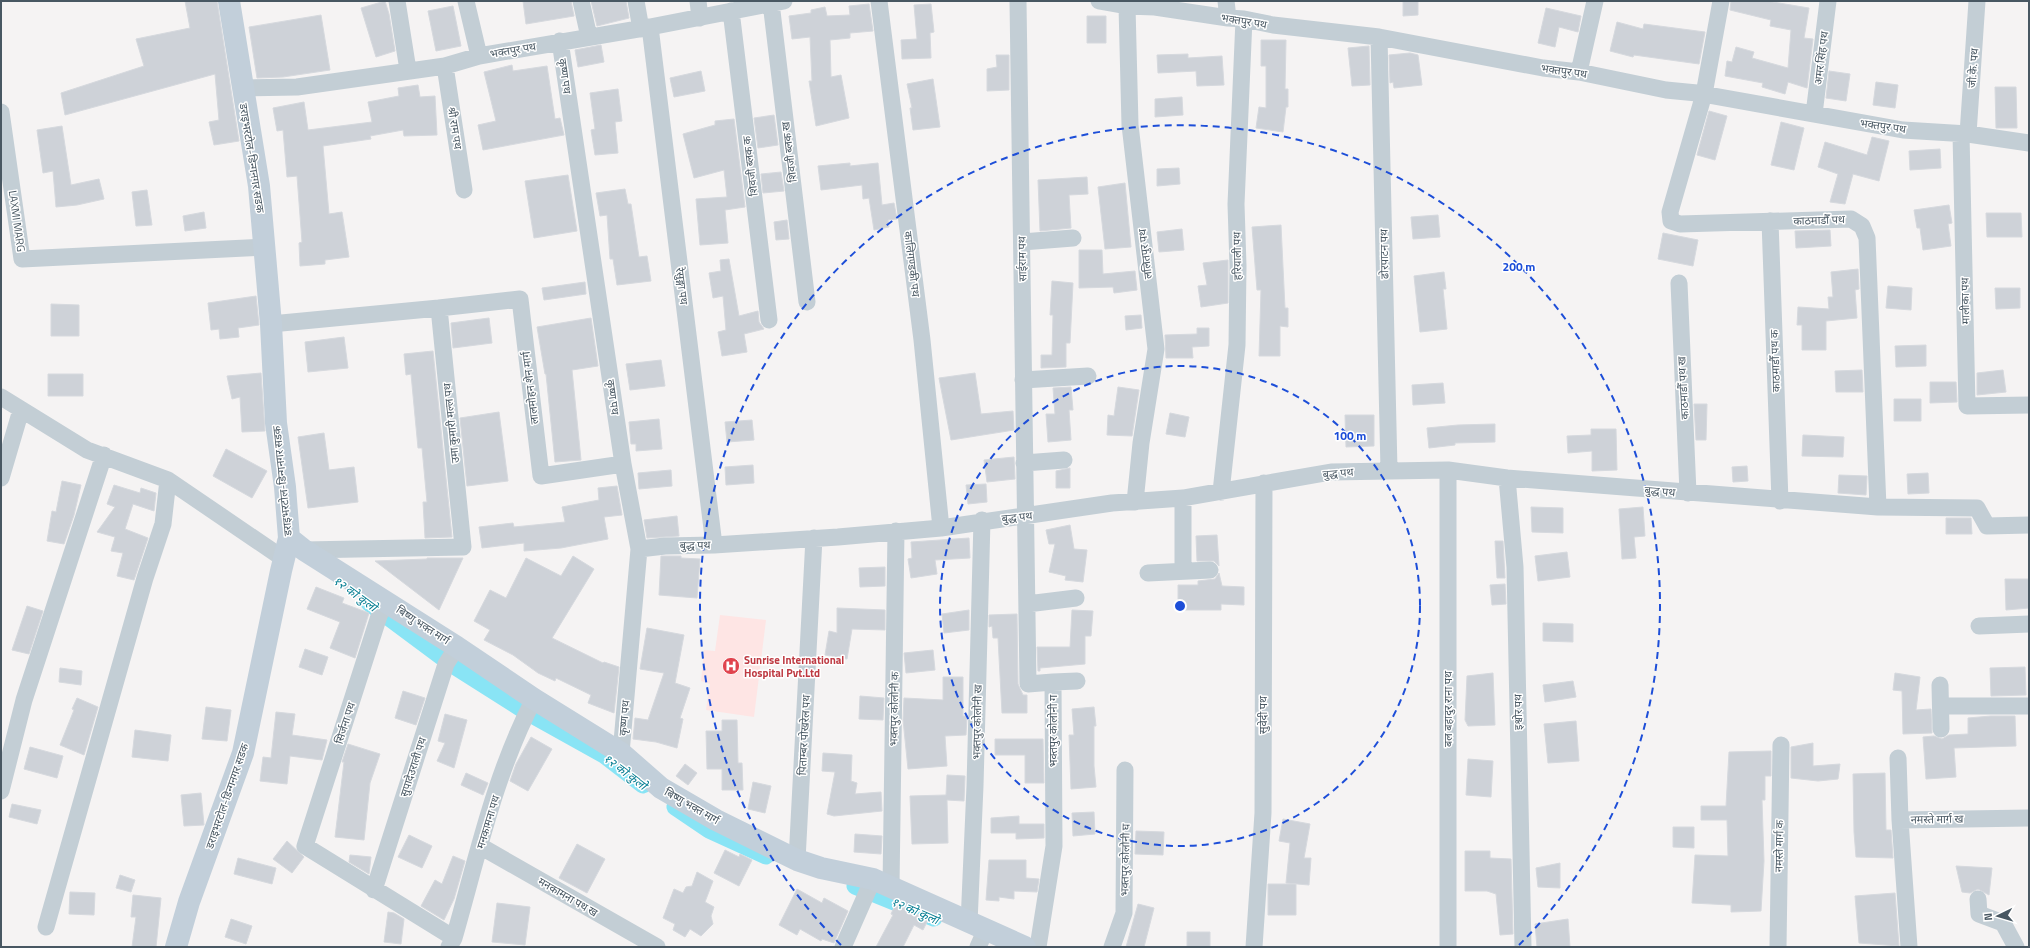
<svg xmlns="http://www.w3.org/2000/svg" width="2030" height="948" font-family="'Titillium Web','Noto Sans Devanagari',sans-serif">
  <rect width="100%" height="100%" fill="#f5f3f3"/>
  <path fill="#fee5e4" d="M720 615 766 620 754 717 706 710 710 684 701 681 704 650 715 651Z"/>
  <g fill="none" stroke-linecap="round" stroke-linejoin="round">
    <path stroke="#89e4f5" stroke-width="17" d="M369 603 451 664 525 711 604 755 643 785
      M675 807 709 830 766 856
      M855 886 934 918"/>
  </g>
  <path fill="#ced2d8" stroke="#d6d9de" d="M185 1H217L239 141 214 145 209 122 219 120 215 74 65 115 61 93 144 66 136 39 190 28Z
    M385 1 389 14 395 51 376 57 361 8Z
    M523 1H571L574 16 526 24Z
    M591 1H626L629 18 597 26Z
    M1403 1H1418V15L1403 16Z
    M1731 1H1767L1809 8 1804 38 1813 39 1807 88 1788 82 1785 94 1762 87 1763 83 1725 76 1727 61 1732 62 1736 47 1754 52 1752 58 1788 68 1791 30 1770 26 1771 20 1730 10Z
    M869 4 873 31 850 33V38L830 40 831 77 841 75 849 118 816 126 809 81H812L810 37 792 39 789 16 811 13V10L825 7 827 16 850 15 849 6Z
    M931 4 934 32 930 33 931 58 902 59 901 40 917 39 914 5Z
    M453 6 461 46 436 51 428 11Z
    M1546 8 1581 16 1578 32 1559 27 1555 47 1538 43Z
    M321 15 330 70 283 77 257 78 249 27Z
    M1087 16H1106V43H1087Z
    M1617 22 1643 29 1644 24 1705 32 1699 64 1634 55 1633 57 1610 51Z
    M1261 40H1286L1285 89H1288V107H1286L1283 132 1256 128 1259 107 1266 108V66H1261Z
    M601 45 604 62 578 67 575 50Z
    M1369 46 1370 85 1352 86 1348 48Z
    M1410 53 1418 55 1422 85 1394 88 1393 82 1390 83 1389 55Z
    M1188 54V58L1222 56 1224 85 1197 86 1196 71 1158 73 1157 55Z
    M996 55H1009V90L987 91V69L997 67Z
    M512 65 513 71 547 66 555 119 560 118 564 135 483 150 478 125 496 121 484 72Z
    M701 71 705 91 674 97 670 78Z
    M1829 71 1850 74 1846 101 1826 98Z
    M933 79 940 127 913 130 910 108H912L907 84Z
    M1876 82 1898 85 1895 108 1873 105Z
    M418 85 420 97 435 96 437 135 404 136 403 130 370 136 371 139 323 146 329 214 342 212 349 257 325 260V264L300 266 299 243 302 242 297 176 287 177 283 130 277 131 273 108 304 102 308 130 372 122 368 102 399 96 398 88Z
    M1995 87H2016L2017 128H1996Z
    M618 89 622 121 615 122 618 153 595 155 591 130 595 129 590 93Z
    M1182 97 1183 115 1155 117V99Z
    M1709 111 1727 116 1715 160 1697 155Z
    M774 115 778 145 758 148 754 118Z
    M734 119 745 207 725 210 728 243 700 245 696 199 727 197 724 170 694 178 683 134 715 125V121Z
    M1781 122 1804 128 1794 170 1771 165Z
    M62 126 71 185 99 179 104 199 77 205 56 207 53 171 43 173 37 130Z
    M1872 137 1889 141 1879 181 1853 174 1845 204 1830 202 1838 174 1818 167 1825 142 1867 155Z
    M1940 149 1941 168 1910 170 1909 151Z
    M850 163V166L878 163 882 205 894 203 897 219 888 220 889 227 874 230 869 198 863 199 862 185 821 190 818 166Z
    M1179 168 1180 184 1157 186V169Z
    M781 172 784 191 763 193 761 174Z
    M568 175 577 231 534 238 525 181Z
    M1087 177 1088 194 1069 195 1071 228 1040 231 1038 180Z
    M1125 183 1131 247 1105 249 1098 187Z
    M625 189 628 204H631L639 257 647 256 651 281 617 285 613 259H610L607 215 600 216 596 193Z
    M147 190 152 225 136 226 132 192Z
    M1949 205 1952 223 1948 224 1951 246 1923 250 1920 228H1917L1914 210Z
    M204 212 206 228 185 231 183 216Z
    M1986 213H2021L2022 237H1987Z
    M1438 215 1440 237 1413 239 1411 217Z
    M787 220 789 239 776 240 774 222Z
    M1281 225 1285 308H1288V327L1280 326V356H1259L1261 290H1257L1252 227Z
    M1182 229 1184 250 1159 252 1157 232Z
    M1830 230 1831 246 1796 248 1795 231Z
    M1663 233 1698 240 1693 266 1658 259Z
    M1079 250H1102L1103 274 1135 271 1137 290 1114 293 1113 287 1079 288Z
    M729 259 739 316 758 311 759 322 764 329 744 334 747 352 722 356 718 332 726 330 723 296 713 298 709 273 721 271 720 260Z
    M1228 260V303L1201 307 1198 286 1207 285 1203 263Z
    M1858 269 1859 289 1855 290 1857 318 1826 321V350H1802V325H1797L1798 307 1829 309 1828 297H1833L1831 272Z
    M1444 272 1446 289H1443L1447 329 1420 332 1414 276Z
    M1052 281 1073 283 1070 343H1066V367L1041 368V355H1052L1053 315H1050Z
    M585 282 586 294 544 300 542 288Z
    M1888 286 1912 288 1911 310 1886 308Z
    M1995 288H2020V308L1996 309Z
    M256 296 259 325 238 328 239 337 220 339 219 329 211 330 208 303Z
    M51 304 79 305V336H51Z
    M1141 315 1142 328 1126 330 1125 316Z
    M489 318 492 343 453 348 451 323Z
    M591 318 598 366 572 370 581 460 555 462 546 374H545L537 327Z
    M1197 328H1209V346L1192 347 1193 358H1166L1165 335 1197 334Z
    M344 337 348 368 308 372 305 342Z
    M1926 345V366L1896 367 1895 346Z
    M433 351 452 537 425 538 423 502H427L422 448H418L411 374 406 375 404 354Z
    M661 360 665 386 630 390 626 364Z
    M1862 370 1863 392H1836L1835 371Z
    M2003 370 2006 392 1977 395V373Z
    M261 373 265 431 242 432 240 397 232 399 227 376Z
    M975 373 981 414 1013 411 1014 430 951 440 939 378Z
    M48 374H83V396H48Z
    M1930 382H1956L1957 402 1930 403Z
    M1443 383 1445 403 1413 405 1412 385Z
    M1071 387 1073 410H1069L1071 440 1048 442 1046 414H1055L1053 388Z
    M1118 387 1139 390 1132 436 1107 435 1108 415 1114 416Z
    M1894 399H1921V421H1894Z
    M1694 404H1707L1706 440H1696Z
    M499 412 508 481 467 486 460 418Z
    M1170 413 1189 417 1185 437 1166 434Z
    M1345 415H1374V446L1346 447Z
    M659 419 662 449 636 451V444H631L629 422Z
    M752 420 754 440 727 442 725 422Z
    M1495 424V442L1455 443V445L1429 448 1427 428 1458 425Z
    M1591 429H1616L1617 470 1592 471V451L1568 453 1567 436 1591 435Z
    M324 433 329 470 354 467 358 502 308 508 298 437Z
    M1803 435 1844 437 1843 457 1802 456Z
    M226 449 267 471 252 498 213 476Z
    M1014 457 1015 479 987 482 984 460Z
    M753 465 754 483 726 485 725 467Z
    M1747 466 1748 481 1733 482 1732 467Z
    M1070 468V488H1056V471Z
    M671 470 672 486 639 489 638 473Z
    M1928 473 1929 493 1908 494 1907 474Z
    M1839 475 1867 476 1866 495 1838 493Z
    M62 481 81 485 74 515 64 544 47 541 52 511 56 512Z
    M986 484 987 502 968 504 966 485Z
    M114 485 140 493 141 488 156 493 154 511 133 504 125 529 148 538 134 580 117 576 123 553 111 551 115 537 97 532 115 507 107 504Z
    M617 486 622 515 604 517 608 539 561 548 524 551V543L482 548 479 527 513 523 514 527 565 522 562 507 599 500 598 488Z
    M1531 507 1563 508V533L1532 532Z
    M1643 507 1645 536 1634 537 1636 558 1622 559 1619 509Z
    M677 516 679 536 647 538 644 520Z
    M1946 518H1971L1972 534H1946Z
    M1070 525 1074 549 1087 550 1083 582 1065 580 1066 576 1049 572 1055 544H1049L1046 530Z
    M1217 535 1219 566 1214 561H1197L1196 536Z
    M969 538 970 558 935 560 937 574 911 578 908 559 912 558 911 542Z
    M1495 541H1503L1505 578H1497Z
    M1567 552 1570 577 1538 581 1535 556Z
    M573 556 594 569 552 638 603 663 604 662 619 667 614 713 588 703 591 695 556 678 555 681 538 673 513 655 484 640 490 630 474 621 490 590 506 598 526 558 561 576Z
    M661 556H681V558L700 559 697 598 659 595Z
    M427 558H463L439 610 375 561 427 559Z
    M885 567V586L860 587 859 568Z
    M1219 573 1222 586 1244 587V605L1221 604V610H1178V585H1198V581L1215 579Z
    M2005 579H2029V608L2006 610Z
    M1505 584 1506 604 1492 605 1490 585Z
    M316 587 344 598 342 603 369 613 355 658 330 648 340 622 307 609Z
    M27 606 43 611 29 654 12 650Z
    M837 608 885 610V630L852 629 847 659 825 655 829 631 837 633Z
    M969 610V630L944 633 942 614Z
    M1072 610 1093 611 1091 636H1085V664L1040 668V671H1038L1037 647H1070Z
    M1017 614 1018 684 1023 695H1027V713H1002L998 638H993L992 626 989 627V615Z
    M1543 623 1573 624V642L1543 641Z
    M647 628 684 635 675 683 690 688 680 718 683 719 677 748 656 742 633 739 635 718 648 720 664 673 640 669Z
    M305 649 328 657 322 675 299 667Z
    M933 650 935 670 906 673 904 653Z
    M2025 667 2026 695 1991 696 1990 668Z
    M60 668 82 671 81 685 59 682Z
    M1493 673 1495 725 1468 726 1465 720 1467 676Z
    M1895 673 1920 677 1916 710 1931 709 1932 733 1903 734 1902 691 1893 690Z
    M943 677H963V716H967L966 735 945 736 947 766 908 769 903 720 904 698 943 700Z
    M1573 681 1576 697 1545 702 1543 685Z
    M403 691 425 698 416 725 395 718Z
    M860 696 884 698 883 720 859 719Z
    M77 698 98 707 84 755 60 745 74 710 72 709Z
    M206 707 231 710 227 741 202 739Z
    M1094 707 1096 726H1094V766L1096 787 1071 789 1069 735H1074L1072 709Z
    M276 712 295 714 292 735 327 740 322 760 290 756 287 784 260 781 263 757 271 758Z
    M445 714 467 720 454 768 437 761 445 743 438 741Z
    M1991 716H2015L2016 746 1954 748 1956 777 1926 779 1923 737 1934 736 1942 739 1949 735 1968 734V718Z
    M722 720H737L738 763H742L743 790H722V769H707L706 731H722Z
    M1576 721 1579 761 1548 763 1544 724Z
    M135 730 171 735 168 761 132 757Z
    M531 737 552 749 528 791 510 781 516 764Z
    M995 739H1043L1044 783H1025V755H995Z
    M1813 743V766L1840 764 1838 779 1818 781 1791 778V747Z
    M348 744 380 754 370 783 364 840 335 837 344 762H342Z
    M30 747 63 756 57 778 24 769Z
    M1771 751V776H1765V800H1762L1764 861 1761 911 1731 912V905L1692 903 1695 855 1728 856 1727 820H1701V806H1726L1729 752Z
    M823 753 852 755 851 781 857 783 855 794 881 792 882 811 834 816 827 814 835 772 822 771Z
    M1468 759 1493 761 1491 797 1466 795Z
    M685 764 697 773 688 785 676 776Z
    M466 773 488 783 483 795 461 785Z
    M1885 773 1886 830H1891L1893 858 1856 857 1854 832 1853 774Z
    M947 775 965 776 964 801 947 800 948 843 912 844 910 796 946 795Z
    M753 782 771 786 765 813 748 809Z
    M201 793 204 825 184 826 181 795Z
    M12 804 41 810 37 824 9 817Z
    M1094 812 1095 834 1073 836 1072 813Z
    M1019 816V824H1044V838L1016 839V833H991V818Z
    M1283 819 1310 824 1304 858H1311L1309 885 1286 883 1290 843 1279 841Z
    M1673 827H1694V848L1673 847Z
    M1136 831 1164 832 1163 855 1135 854Z
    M855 834 882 836 881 854 854 852Z
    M409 835 432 846 422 868 398 857Z
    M287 841 304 857 292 873 273 859Z
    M577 844 605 859 587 893 559 878Z
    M725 850 739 857 740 854 752 860 739 886 714 873Z
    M1465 851H1490V858L1511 859 1513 934 1500 935 1496 894 1487 891H1465Z
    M350 855 371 857 369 874 349 862Z
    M453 856 465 861 454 899 444 920 421 906 435 880 442 884Z
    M238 858 276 868 272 884 234 874Z
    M989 860H1026V878L1039 879 1037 892 1014 891V899L999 897V901L986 900Z
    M1560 863V888L1538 887 1536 868Z
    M1956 866 1992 868 1989 895 1978 889 1970 893 1962 892Z
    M697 872 713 881 705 902 714 907 711 916 713 924 701 936 690 929 685 937 673 930 675 924 663 918 674 889 683 893 686 887 692 886Z
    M120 875 135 880 131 892 116 888Z
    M1268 884H1296V915H1268Z
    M797 889 822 903 824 898 848 911 834 943 822 939 821 941 800 929 797 935 779 925Z
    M70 892 95 893 94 915 69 914Z
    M1895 893 1899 946 1859 943 1855 896Z
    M133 895 161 898 156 947H132L136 917H131Z
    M497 903 530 907 525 945 492 942Z
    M896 903 928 920 923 930 914 925 903 947H876L893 915 891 914Z
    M1138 904 1154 908 1144 947H1126Z
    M388 912 394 913 404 919 401 944 384 942Z
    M231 919 252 926 246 944 225 937Z
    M1568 919 1570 947H1537L1535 924Z
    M1187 932H1210V947H1187Z"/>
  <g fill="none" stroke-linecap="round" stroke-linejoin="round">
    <path stroke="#c3ced5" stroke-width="17" d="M397 1 408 70
      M466 1 479 56
      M581 1 589 37
      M636 1 641 29
      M698 1 700 18
      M879 1 922 340 941 528
      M1018 1 1028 684 1053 682 1054 846 1038 947
      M1099 1 1127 6 1155 7 1228 18 1244 19 1273 25 1379 37 1543 68 1579 72 1666 90 1697 93 1903 130 1968 134 2029 143
      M1226 1 1228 18
      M1721 1 1704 94 1670 212 1671 221 1680 224 1851 219 1862 226 1867 238 1878 507
      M771 3 807 302
      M1127 6 1130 125 1156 349 1141 443 1135 502
      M731 11 769 320
      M650 27 714 545
      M1379 37 1389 470
      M560 41 623 464 639 549 621 753
      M445 66 464 190
      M1579 72 1595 1
      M242 88 297 87 445 66 479 56 650 27 784 1
      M1 112 22 259 264 247
      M1814 114 1828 1
      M1961 134 1967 406 2029 405
      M1968 134 1977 1
      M1770 221 1780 501
      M1022 242 1073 238
      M1679 283 1688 493
      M439 308 520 299 541 476 623 464
      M271 324 439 308 463 547 304 550
      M1023 380 1088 376
      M1 397 87 450 168 480 284 559
      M1024 463 1064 460
      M1 478 21 410
      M1507 478 1515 567 1523 947
      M1221 492 1237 345 1238 266 1236 204 1244 19
      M1183 498V571
      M639 549 665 546 714 545 838 537 941 528 1112 503 1183 498 1331 472 1448 470 1507 478 1878 507 1977 508 1987 526 2029 525
      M1148 573 1210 570
      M386 601 379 616 305 846 454 938
      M1027 604 1076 598
      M1979 626 2029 624
      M1053 682 1077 681
      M1940 685 1941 729
      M1941 706H2029
      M1898 758 1900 820
      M1 791 24 700 104 455
      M480 846 657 947
      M797 860 814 538
      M891 887 896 531
      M374 890 446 664 457 647
      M1978 899 1979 914 2003 923 2016 947
      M969 923 975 786 982 520
      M46 927 145 578 163 524 168 480
      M449 947 454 938C477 858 495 773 534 699
      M843 947 873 879
      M978 947 986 929
      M1112 947 1124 913 1125 770
      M1254 947 1263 813 1264 483
      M1448 947V470
      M1778 947 1781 745
      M1909 947 1900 820 2029 818"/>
    <path stroke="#c2cfda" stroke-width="22" d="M289 538 304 550 457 647 534 699 621 753 661 788 716 820 797 860 821 868 873 879 1025 947
      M176 947 189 902 243 753 281 571 289 538 285 487 276 423 271 324 259 186 229 1"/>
  </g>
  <g fill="none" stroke="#1d4ed8" stroke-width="2" stroke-dasharray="7 5">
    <circle cx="1180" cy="606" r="240"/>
    <path d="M841 945A480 480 0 1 1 1519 945"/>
  </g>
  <defs>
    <symbol id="hospital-disc" viewBox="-11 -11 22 22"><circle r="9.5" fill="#e0444e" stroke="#fff"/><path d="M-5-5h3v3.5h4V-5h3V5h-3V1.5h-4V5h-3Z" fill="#fff"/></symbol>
  </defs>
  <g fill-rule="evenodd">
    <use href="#hospital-disc" x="721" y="656" width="20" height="20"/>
  </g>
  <g text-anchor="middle" stroke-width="3" stroke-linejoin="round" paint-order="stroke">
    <g font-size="11" fill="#485762" stroke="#fff">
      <text transform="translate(1244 21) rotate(9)" y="4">भक्तपुर पथ</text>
      <text transform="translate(513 50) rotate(-10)" y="4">भक्तपुर पथ</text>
      <text transform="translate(1821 58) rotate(-83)" y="4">अमर सिंह पथ</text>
      <text transform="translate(1973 68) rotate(-86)" y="4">जी.के. पथ</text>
      <text transform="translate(1564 71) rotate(8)" y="4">भक्तपुर पथ</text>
      <text transform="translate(565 76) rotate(82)" y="4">कृष्ण पथ</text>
      <text transform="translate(1883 126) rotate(8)" y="4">भक्तपुर पथ</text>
      <text transform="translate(455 128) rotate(81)" y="4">श्री राम पथ</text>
      <text transform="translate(789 152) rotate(-97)" y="4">शिवजी ब्लक ख</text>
      <text transform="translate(252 158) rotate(81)" y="4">डराइभरटोल-डिन्गनगर सडक</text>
      <text transform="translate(750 166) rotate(-97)" y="4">शिवजी ब्लक क</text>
      <text transform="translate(1819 220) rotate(-2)" y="4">काठमाडौँ पथ</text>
      <text transform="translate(17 221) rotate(82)" y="4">LAXMI MARG</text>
      <text transform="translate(1145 254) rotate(-97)" y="4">ललितपुर पथ</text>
      <text transform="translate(1384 254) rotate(-91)" y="4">ढोरपाटन पथ</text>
      <text transform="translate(1237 256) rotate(-91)" y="4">हरियाली पथ</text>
      <text transform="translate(1022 259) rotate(-91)" y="4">साईराम पथ</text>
      <text transform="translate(912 264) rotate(83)" y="4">कालिगण्डकी पथ</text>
      <text transform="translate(682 286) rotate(83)" y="4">रेसुङ्गा पथ</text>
      <text transform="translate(1965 301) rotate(-91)" y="4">मालीका पथ</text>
      <text transform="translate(1775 361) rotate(-92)" y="4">काठमाडौँ पथ क</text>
      <text transform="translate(530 388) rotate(-97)" y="4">लालमोहन शेन मार्ग</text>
      <text transform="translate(1683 388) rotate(-93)" y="4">काठमाडौँ पथ ख</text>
      <text transform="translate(613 397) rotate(82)" y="4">कृष्ण पथ</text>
      <text transform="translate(451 423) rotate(-96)" y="4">उमा कुमारी मल्ल पथ</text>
      <text transform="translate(1338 473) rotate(-5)" y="4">बुद्ध पथ</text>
      <text transform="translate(282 481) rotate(-96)" y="4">डराइभरटोल-डिन्गनगर सडक</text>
      <text transform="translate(1660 491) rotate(5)" y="4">बुद्ध पथ</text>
      <text transform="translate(1017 517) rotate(-6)" y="4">बुद्ध पथ</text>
      <text transform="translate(695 545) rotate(-1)" y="4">बुद्ध पथ</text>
      <text transform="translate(423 625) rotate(33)" y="4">बिष्णु भक्त मार्ग</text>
      <text transform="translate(894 709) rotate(-89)" y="4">भक्तपुर कोलोनी क</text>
      <text transform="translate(1448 709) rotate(-90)" y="4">बल बहादुर राना पथ</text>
      <text transform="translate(1518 712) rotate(-91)" y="4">इश्वोर पथ</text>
      <text transform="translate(1263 715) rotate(-90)" y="4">सुवेदी पथ</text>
      <text transform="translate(624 718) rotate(-85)" y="4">कृष्ण पथ</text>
      <text transform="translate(977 722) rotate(-89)" y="4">भक्तपुर कोलोनी ख</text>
      <text transform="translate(345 723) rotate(-72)" y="4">सिर्जना पथ</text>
      <text transform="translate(1053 731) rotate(-90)" y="4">भक्तपुर कोलोनी ग</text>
      <text transform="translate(804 735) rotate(-87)" y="4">पिताम्बर पोखरेल पथ</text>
      <text transform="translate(413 767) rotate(-72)" y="4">सुपादेउराली पथ</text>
      <text transform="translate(227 796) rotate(-71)" y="4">डराइभरटोल-डिन्गनगर सडक</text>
      <text transform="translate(692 806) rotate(30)" y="4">बिष्णु भक्त मार्ग</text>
      <text transform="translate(1937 819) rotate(-1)" y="4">नमस्ते मार्ग ख</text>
      <text transform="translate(488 822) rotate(-73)" y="4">मनकामना पथ</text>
      <text transform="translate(1779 846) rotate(-89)" y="4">नमस्ते मार्ग क</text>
      <text transform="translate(1125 860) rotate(-89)" y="4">भक्तपुर कोलोनी घ</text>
      <text transform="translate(568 897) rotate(30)" y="4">मनकामना पथ ख</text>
    </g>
    <g font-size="11" font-weight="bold" fill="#be3a42" stroke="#fff" text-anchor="start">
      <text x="744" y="664">Sunrise International<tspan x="744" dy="13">Hospital Pvt.Ltd</tspan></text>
    </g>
    <g font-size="12" font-style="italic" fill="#047d92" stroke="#fff">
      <text transform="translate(355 594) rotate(36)" y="4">१२ को कुलो</text>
      <text transform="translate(625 772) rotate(37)" y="4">१२ को कुलो</text>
      <text transform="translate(915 911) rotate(23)" y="4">१२ को कुलो</text>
    </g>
  </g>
  <circle cx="1180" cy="606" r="6" fill="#1d4ed8" stroke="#fff" stroke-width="2"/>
  <g font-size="12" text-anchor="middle" font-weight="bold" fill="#1d4ed8" stroke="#fff" stroke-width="3" stroke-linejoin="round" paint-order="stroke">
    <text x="1519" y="271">200 m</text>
    <text x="1350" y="440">100 m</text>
  </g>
  <rect width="2030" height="948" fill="none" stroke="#485762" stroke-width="4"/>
  <g transform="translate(1998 916) rotate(265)" stroke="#ffffff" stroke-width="3" paint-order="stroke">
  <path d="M0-3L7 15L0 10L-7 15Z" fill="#485762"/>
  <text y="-6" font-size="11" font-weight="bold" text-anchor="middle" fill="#485762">N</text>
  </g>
</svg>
